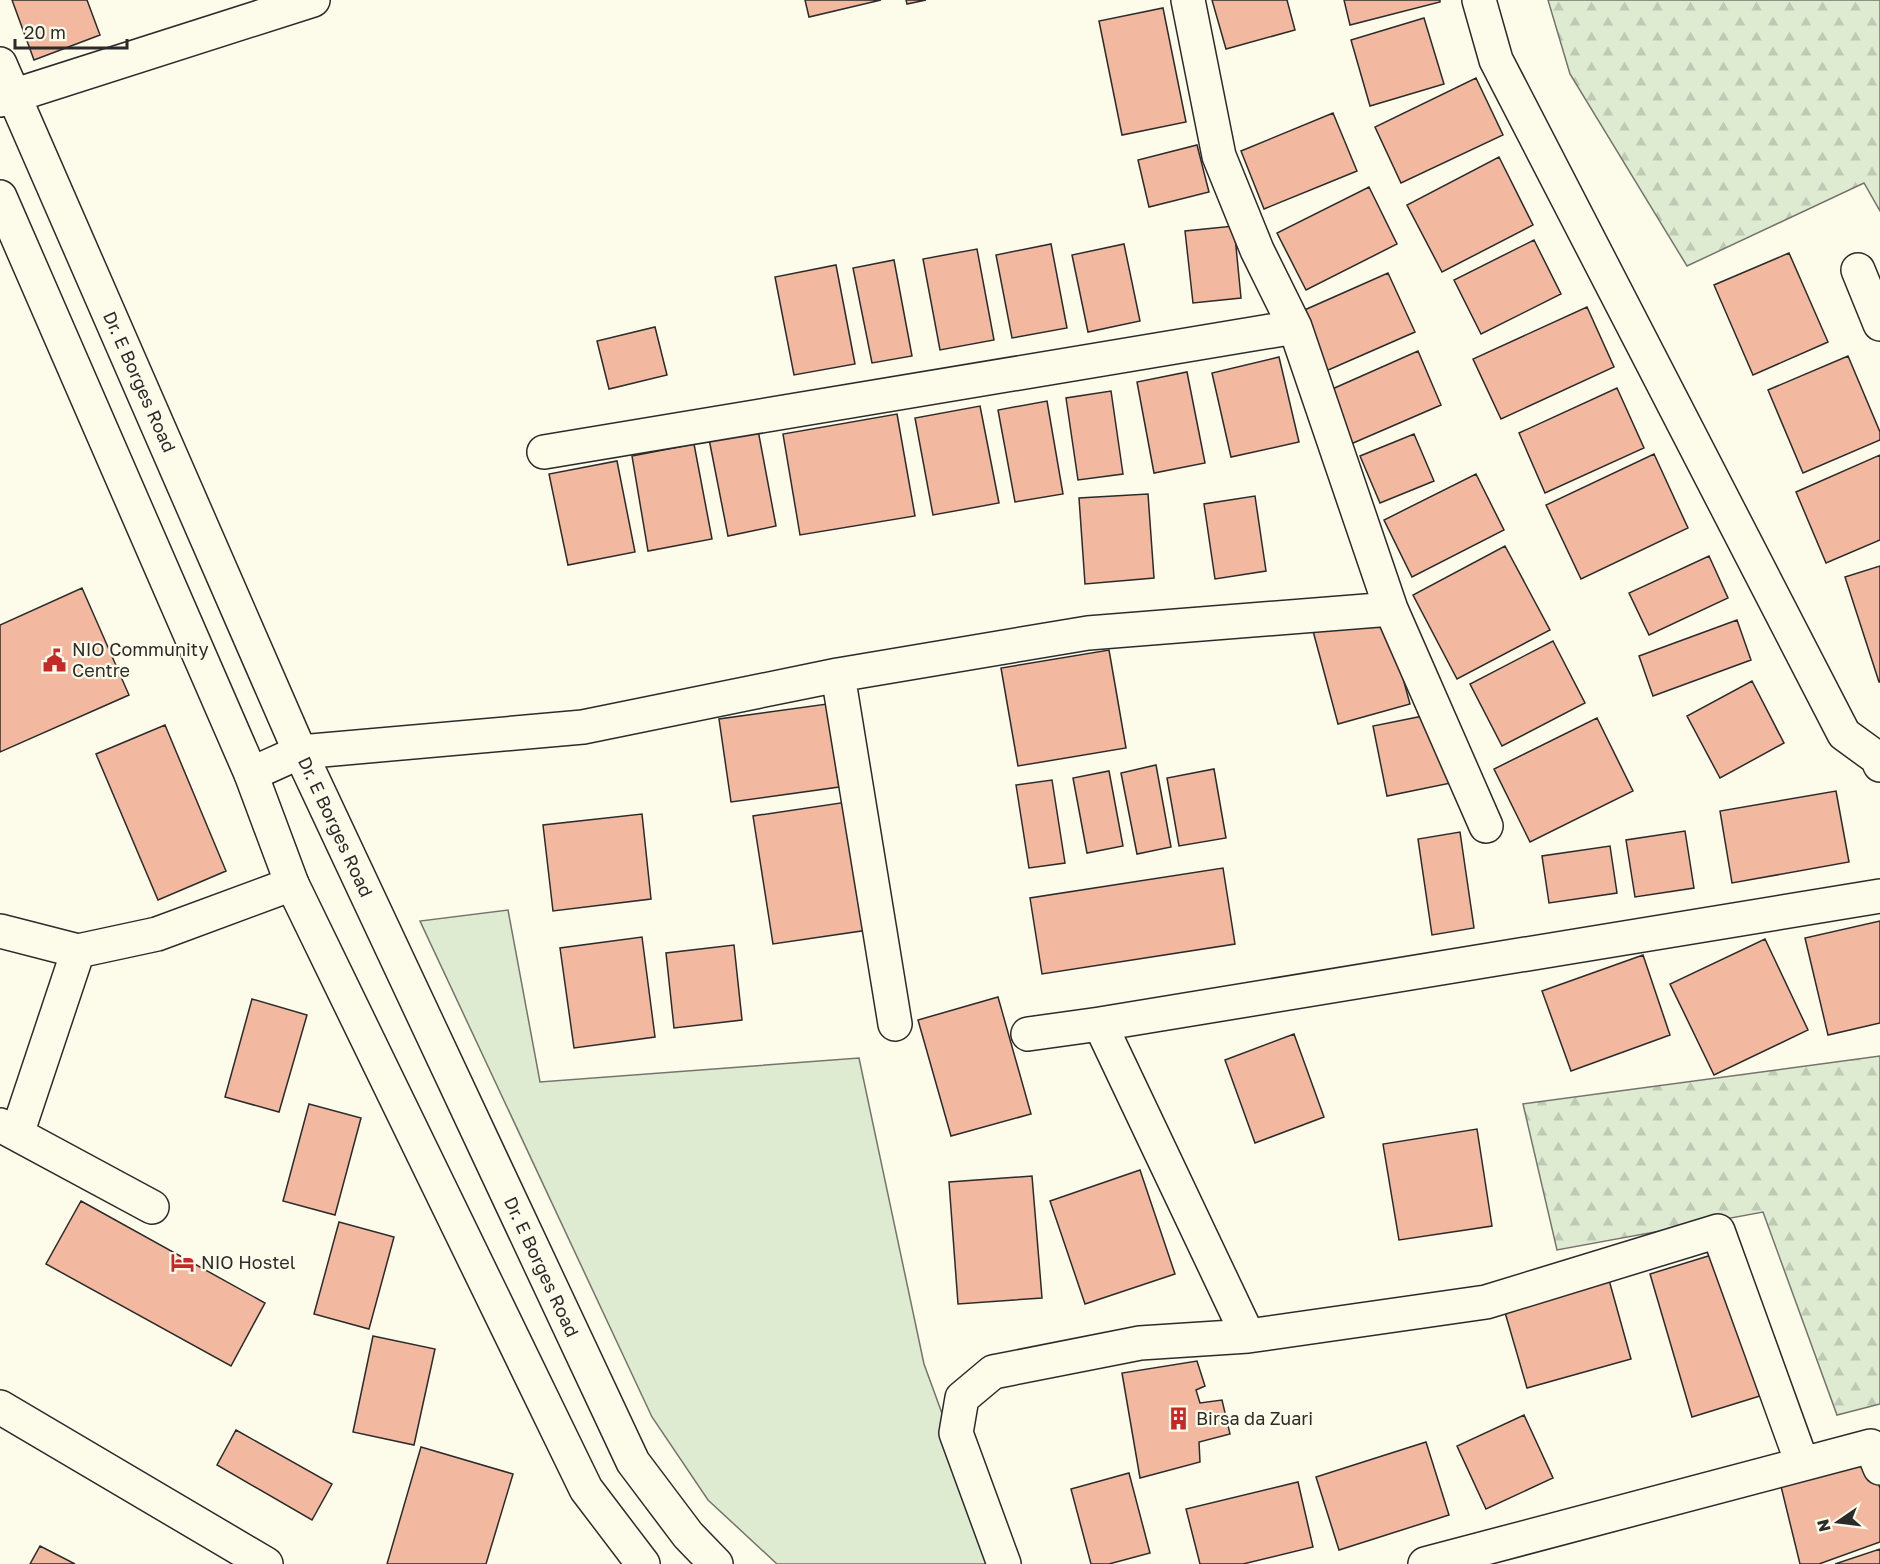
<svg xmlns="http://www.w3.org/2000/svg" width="1880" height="1564" font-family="'Golos Text',sans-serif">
  <defs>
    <pattern id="forest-firs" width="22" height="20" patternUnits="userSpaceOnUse" patternTransform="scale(1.5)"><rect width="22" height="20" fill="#deebd1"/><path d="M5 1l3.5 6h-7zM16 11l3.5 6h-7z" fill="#bfcab4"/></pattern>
  </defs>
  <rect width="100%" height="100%" fill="#fdfbea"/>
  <path fill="#deebd1" stroke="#74746e" stroke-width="1.5" d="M508 910 540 1082 859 1058 924 1364 997 1564H777L708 1500 652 1417 420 921Z"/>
  <path fill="url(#forest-firs)" stroke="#74746e" stroke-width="1.5" d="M1548 0H1880V211L1864 183 1687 266 1570 74Z
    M1880 1056V1404L1837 1415 1763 1212 1557 1250 1523 1104Z"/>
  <path fill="#f2b8a0" stroke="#2b2b2b" stroke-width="1.5" d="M12 0H87L100 35 34 60Z
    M805 0H881L809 17Z
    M906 0H926L907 4Z
    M1212 0H1287L1295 30 1226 49Z
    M1344 0H1440V2L1350 25Z
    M1163 8 1186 122 1122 135 1099 21Z
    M1424 18 1444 84 1370 106 1351 40Z
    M1476 78 1503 135 1401 183 1375 127Z
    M1333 113 1357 171 1264 209 1241 151Z
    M1197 145 1209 192 1149 207 1138 160Z
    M1499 157 1533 225 1442 272 1407 205Z
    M1369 187 1397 244 1306 290 1277 233Z
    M1234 226 1241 298 1193 303 1185 231Z
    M1534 240 1561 294 1481 334 1454 280Z
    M1051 244 1067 328 1012 338 996 255Z
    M1124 244 1140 321 1088 332 1072 255Z
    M977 249 994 340 940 350 923 259Z
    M1789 253 1828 342 1753 375 1714 285Z
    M894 260 912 356 872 363 853 268Z
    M836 265 855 364 794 375 775 277Z
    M1388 273 1415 332 1326 371 1300 312Z
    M1587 307 1614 367 1501 419 1473 359Z
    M655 327 667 375 609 389 597 341Z
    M1418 351 1441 405 1344 447 1321 394Z
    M1848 356 1880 432V440L1803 473 1768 390Z
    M1279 357 1299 442 1231 457 1212 373Z
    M1187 372 1205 463 1154 473 1137 382Z
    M1617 388 1644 448 1545 493 1519 433Z
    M1111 391 1123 474 1078 480 1066 398Z
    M1047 401 1063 494 1015 502 998 410Z
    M980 406 999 503 933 515 915 418Z
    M897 414 915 516 800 535 783 434Z
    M758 430 776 526 728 536 709 439Z
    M1414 434 1434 481 1380 503 1360 456Z
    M694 444 712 539 648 551 632 456Z
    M1654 454 1688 528 1581 579 1546 505Z
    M1880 455V540L1826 563 1796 492Z
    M617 461 635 552 568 565 549 474Z
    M1476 474 1504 530 1412 577 1384 520Z
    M1148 494 1154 578 1085 584 1079 498Z
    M1255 496 1266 571 1215 579 1204 504Z
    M1505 546 1550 630 1457 679 1413 595Z
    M1709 556 1728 598 1649 635 1629 593Z
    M1880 566V682H1879L1845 577Z
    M82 588 129 695 0 752V625Z
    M1385 612 1410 704 1338 724 1313 631Z
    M1737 620 1751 660 1653 696 1639 656Z
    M1553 641 1585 703 1502 746 1470 684Z
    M1109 650 1126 748 1018 766 1001 668Z
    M1752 681 1784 743 1720 778 1687 716Z
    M827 704 839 787 731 802 719 719Z
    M1438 713 1451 783 1387 796 1373 726Z
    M1597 718 1633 791 1530 842 1494 769Z
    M165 725 226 871 158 900 96 754Z
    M1156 765 1171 847 1137 854 1121 773Z
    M1214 769 1226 838 1179 846 1167 778Z
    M1109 771 1123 846 1087 853 1073 778Z
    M1052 780 1065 863 1029 868 1016 785Z
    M1836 791 1849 862 1732 883 1720 811Z
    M847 802 868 930 773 944 753 816Z
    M642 814 651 899 553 911 543 825Z
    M1685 831 1694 888 1635 897 1626 840Z
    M1460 832 1474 928 1432 935 1418 839Z
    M1610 846 1617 893 1549 903 1542 856Z
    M1223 868 1235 944 1042 974 1030 898Z
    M1880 921V1023L1828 1035 1805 938Z
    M642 937 655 1037 574 1048 560 948Z
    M1765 939 1808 1030 1714 1075 1670 984Z
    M734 945 742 1020 674 1028 666 953Z
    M1643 955 1670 1035 1571 1071 1542 991Z
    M998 997 1031 1114 951 1136 918 1020Z
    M252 999 307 1015 279 1112 225 1097Z
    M1294 1034 1324 1117 1255 1143 1225 1060Z
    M309 1104 361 1118 335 1215 283 1201Z
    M1477 1129 1492 1226 1399 1240 1383 1144Z
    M1140 1170 1175 1274 1085 1304 1050 1201Z
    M1032 1176 1042 1298 958 1304 949 1182Z
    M81 1201 265 1303 231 1366 46 1264Z
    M339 1222 394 1237 369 1329 314 1314Z
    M1718 1253 1760 1396 1692 1417 1650 1274Z
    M1609 1280 1631 1359 1527 1388 1504 1309Z
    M373 1336 435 1349 414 1445 353 1432Z
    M1197 1361 1205 1386 1196 1390 1200 1403 1222 1400 1230 1434 1199 1442 1200 1462 1140 1478 1122 1373Z
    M1524 1415 1553 1478 1486 1509 1457 1446Z
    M236 1430 332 1484 312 1520 217 1465Z
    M1426 1442 1449 1515 1339 1550 1316 1477Z
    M421 1447 513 1474 486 1564H387Z
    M1865 1452 1880 1488V1542L1819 1564H1800L1778 1474Z
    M1129 1473 1150 1553 1109 1564H1091L1071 1489Z
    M1298 1482 1313 1547 1243 1564H1200L1186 1509Z
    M40 1546 75 1564H30Z
    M1880 1549V1564H1835Z"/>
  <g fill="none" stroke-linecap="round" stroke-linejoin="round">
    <defs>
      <path id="street" d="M1188 0 1219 156 1257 250 1295 327 1391 609 1486 826
        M1479 0 1496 60 1844 734 1877 758 1880 765
        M0 100 313 0
        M1858 270 1880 324
        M544 452 1295 327
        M838 675 895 1024
        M251 774 300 752 583 727 838 675 1088 633 1391 609
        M0 931 78 951 157 934 292 884
        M1028 1034 1100 1024
        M0 1125 152 1207
        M17 1134 78 951
        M1248 1336 1100 1024 1880 896
        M0 1407 266 1564
        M1004 1564 956 1433 962 1398 993 1372 1140 1343 1248 1336 1486 1302 1718 1231 1802 1463
        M1425 1564 1871 1446 1880 1468"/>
      <path id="secondary" d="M0 64 300 752 633 1462 688 1535 716 1564
        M0 197 251 774 292 884 586 1489 643 1564"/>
    </defs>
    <use href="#street" stroke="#2b2b2b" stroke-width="36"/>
    <use href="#secondary" stroke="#2b2b2b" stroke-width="36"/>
    <use href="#street" stroke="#fdfbea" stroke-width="33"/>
    <use href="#secondary" stroke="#fdfbea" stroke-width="33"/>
  </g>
  <defs>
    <symbol id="civic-bare" viewBox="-9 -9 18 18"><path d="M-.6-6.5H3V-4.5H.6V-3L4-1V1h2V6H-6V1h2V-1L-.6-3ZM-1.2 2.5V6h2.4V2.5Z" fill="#c62828" stroke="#fdfbea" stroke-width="2.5" paint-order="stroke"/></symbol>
    <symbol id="hotel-bare" viewBox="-9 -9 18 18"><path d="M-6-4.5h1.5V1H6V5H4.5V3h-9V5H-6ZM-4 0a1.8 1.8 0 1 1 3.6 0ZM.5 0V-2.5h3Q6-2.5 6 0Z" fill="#c62828" stroke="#fdfbea" stroke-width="2.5" paint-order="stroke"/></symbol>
    <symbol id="building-bare" viewBox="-9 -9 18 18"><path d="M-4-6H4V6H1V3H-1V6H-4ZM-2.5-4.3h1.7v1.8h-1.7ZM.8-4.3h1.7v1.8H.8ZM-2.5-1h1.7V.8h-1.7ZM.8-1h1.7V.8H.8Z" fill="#c62828" stroke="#fdfbea" stroke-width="2.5" paint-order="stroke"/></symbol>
  </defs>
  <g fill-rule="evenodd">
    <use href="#civic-bare" x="38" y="644" width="33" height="33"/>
    <use href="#hotel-bare" x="166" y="1246" width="33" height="33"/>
    <use href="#building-bare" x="1162" y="1402" width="33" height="33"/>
  </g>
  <g text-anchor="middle" stroke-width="4.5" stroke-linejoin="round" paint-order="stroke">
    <g font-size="18" fill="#2b2b2b" stroke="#fdfbea">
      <text transform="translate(139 382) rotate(66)" y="6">Dr. E Borges Road</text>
      <text transform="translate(335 827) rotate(65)" y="6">Dr. E Borges Road</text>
      <text transform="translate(541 1267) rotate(65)" y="6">Dr. E Borges Road</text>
    </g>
    <g font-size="18" fill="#2b2b2b" stroke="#fdfbea" text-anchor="start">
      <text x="72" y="656">NIO Community<tspan x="72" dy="21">Centre</tspan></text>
      <text x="201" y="1269">NIO Hostel</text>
      <text x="1196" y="1425">Birsa da Zuari</text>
    </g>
  </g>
  <g transform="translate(1838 1522) rotate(256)" stroke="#fdfbea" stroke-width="4.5" paint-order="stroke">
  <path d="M0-4.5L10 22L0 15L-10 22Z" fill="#2b2b2b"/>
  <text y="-9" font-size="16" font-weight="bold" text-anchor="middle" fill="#2b2b2b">N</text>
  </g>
  <path d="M15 39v9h112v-9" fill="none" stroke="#2b2b2b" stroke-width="3"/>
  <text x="24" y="39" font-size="18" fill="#2b2b2b" stroke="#fdfbea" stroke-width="4.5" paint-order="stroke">20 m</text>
</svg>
